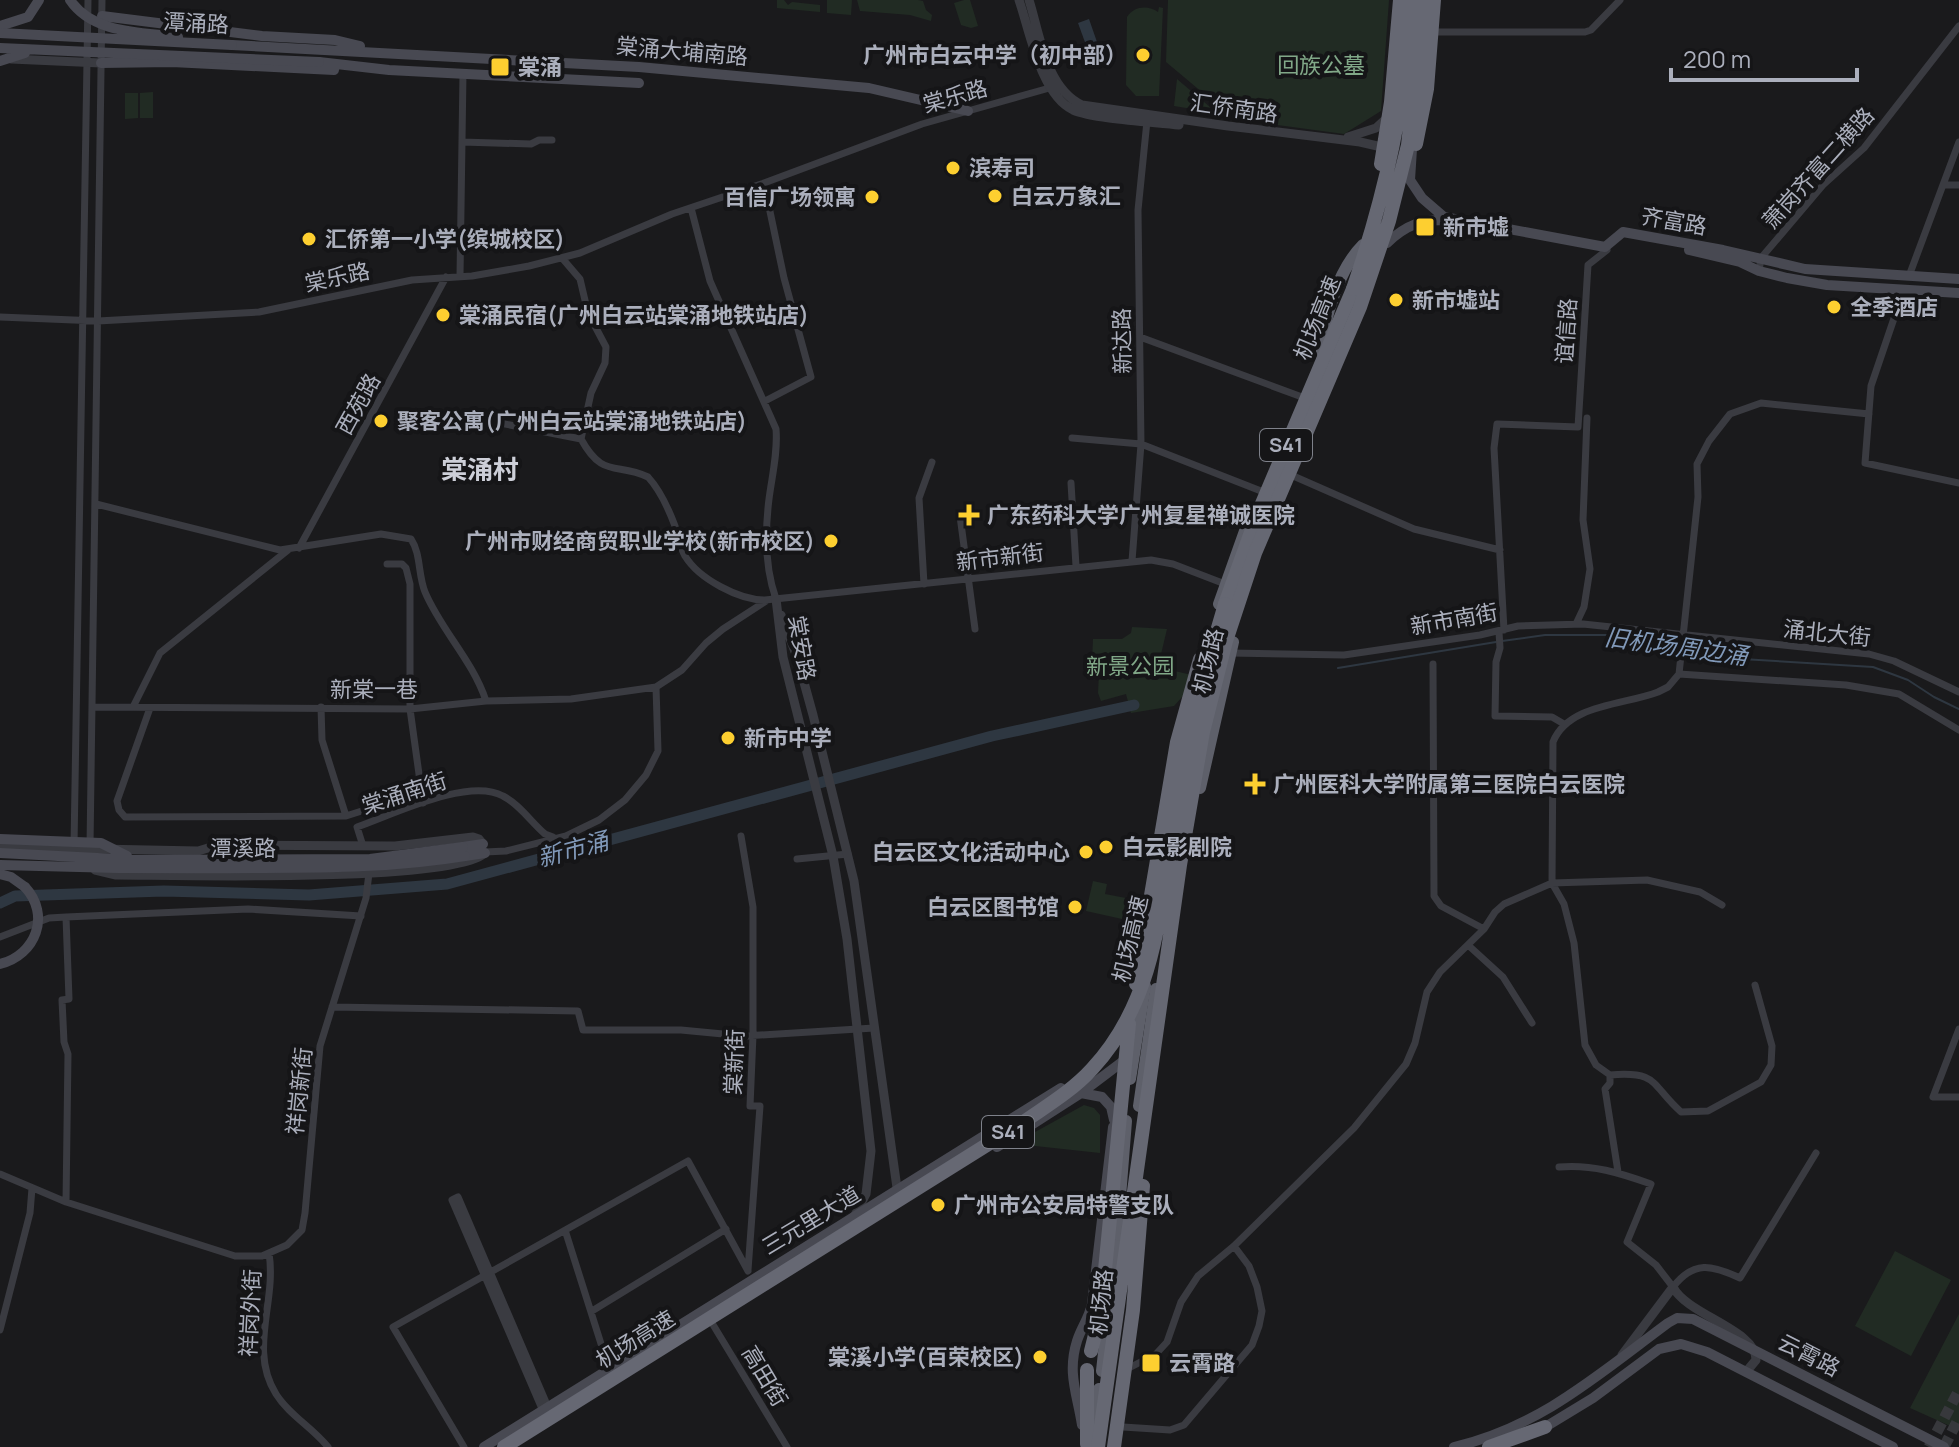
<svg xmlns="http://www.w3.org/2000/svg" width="1959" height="1447" font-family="Manrope,'Noto Sans SC',sans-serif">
  <rect width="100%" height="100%" fill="#1a1a1c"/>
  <path fill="#212b23" d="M777 0H784L788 5 792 2 820 5V12L777 8Z
    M827 0H852L851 15 827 13Z
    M857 0H918L923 1 926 10 932 15 931 21 910 15 860 11Z
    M964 0H970L978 26 971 28 961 25 954 3Z
    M1168 0H1389L1381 111 1344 134 1234 119 1166 62Z
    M1159 7 1163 8 1159 96H1136L1126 85 1127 17C1134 6 1148 5 1158 12Z
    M1177 79 1217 113 1174 106Z
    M153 92V118H140V93Z
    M125 93H138V118L125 119Z
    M1132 627 1167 629 1158 667 1200 677 1174 706 1131 713 1126 694 1101 701 1098 693 1099 673 1092 661 1093 639H1122L1131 633Z
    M1093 881 1107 884 1105 894 1126 898 1122 919 1086 911Z
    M1084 1105 1094 1108 1100 1115V1153L1026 1145V1137Z
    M1895 1251 1951 1280 1911 1356 1855 1326Z
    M1959 1314V1430L1910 1408Z"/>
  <path fill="#2e3741" d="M1089 19 1097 42 1086 45 1078 23Z"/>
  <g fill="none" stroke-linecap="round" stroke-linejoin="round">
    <path stroke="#2e3741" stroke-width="2" d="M1502 641 1545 635H1625L1646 644 1677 649
      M1684 650 1708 657 1873 667 1908 680 1934 697 1959 709
      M1338 668 1496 642"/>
    <path stroke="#2e3741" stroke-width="11" d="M0 903 15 896 164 891 309 895 447 884 992 736 1134 705"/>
    <path stroke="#37383c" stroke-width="11" stroke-dasharray="11 5.5" stroke-linecap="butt" d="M1929 1447 1959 1390
      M1944 1447 1959 1418"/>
    <path stroke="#3a3b41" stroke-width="7" d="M1432 32H1585L1591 30 1620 0
      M462 142 531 144 539 140H552
      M764 183 784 278 811 377 765 401
      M1943 185H1959
      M691 208 710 281 776 429C778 452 772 476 769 499 765 531 765 568 776 599
      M562 258 580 279 588 313 606 347 605 363 591 393 581 439C603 479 616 462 648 477 660 490 669 510 675 526 678 536 680 547 685 556 699 579 739 600 765 600L1151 560 1173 564 1225 584
      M1759 271 1761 258 1823 185 1864 148 1959 26
      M460 276 463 73
      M1909 276 1959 142
      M1904 289 1871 386 1865 463 1959 483
      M0 317 98 321 259 312 412 280 472 276 529 266 580 253 672 214 764 183 922 124 1053 87
      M1140 337 1302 397
      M469 417 581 439
      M1072 438 1141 444 1261 491
      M1291 475 1414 529 1500 550
      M1071 483 1076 566
      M96 504 280 550 381 534 411 539C421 554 418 575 425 592 441 630 473 661 486 701
      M960 516 975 629
      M299 548 446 277
      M1132 561 1141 444 1138 210 1147 121
      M387 564H402L406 568 410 584V709L423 803
      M924 584 919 498 932 462
      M1576 624 1584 607 1590 569 1583 520 1587 418
      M1504 630 1494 448 1497 424 1578 427 1588 265 1607 250 1605 247
      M1499 632 1500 648 1496 662 1495 716 1552 717 1564 724
      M1230 653 1344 655 1480 635 1518 626 1583 624 1869 654 1894 661 1959 692
      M1433 664 1434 896 1441 906 1484 929
      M1679 674 1846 685 1899 694 1959 730
      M92 707 410 709 486 701 571 699 656 687 682 670 706 643 723 629 766 601
      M133 707 160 653 288 550
      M321 707 322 740 346 816
      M150 708 117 801 119 810 125 817 346 816 421 792
      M741 836 753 907V1035L750 1106H760L748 1270
      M74 846 88 0
      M90 846 102 0
      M363 846 357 827C392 815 468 777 503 796 519 804 531 822 545 834L553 837
      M485 852 506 851 566 836 599 820 625 800 646 775 658 751 656 687
      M797 859 848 854
      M66 917 69 999 62 1000 64 1042 68 1054 66 1202
      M0 937 49 918 66 917 248 909 361 916
      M1468 945 1503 977 1532 1023
      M1755 985 1772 1046 1771 1065 1761 1082 1708 1111 1681 1112C1650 1084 1659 1071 1610 1075L1596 1065 1585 1045 1574 943 1564 904 1552 883 1553 742C1568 704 1625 705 1658 692L1668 687 1679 674 1698 497 1697 464 1709 441 1730 414 1761 403 1869 414
      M332 1007 578 1011 583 1030H681L744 1036 874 1028
      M1959 1029 1933 1097H1959
      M1610 1075V1083L1605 1089 1618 1172
      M1559 1167C1592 1164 1620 1173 1651 1184L1627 1242 1656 1265 1673 1287C1694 1260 1712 1265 1740 1278L1816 1153
      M0 1174 66 1202 235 1256H262L287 1245 302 1230 305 1213 320 1046 366 898 369 873
      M565 1230 609 1369
      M269 1253C277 1302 248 1349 276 1394 289 1415 312 1427 328 1447
      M592 1311 726 1229
      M712 1323 787 1447
      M0 1330 30 1213 32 1188
      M1127 1369 1156 1354 1167 1342 1181 1302 1198 1276 1234 1246 1354 1128 1406 1064 1415 1043 1427 992 1440 972 1484 929 1495 912 1504 904 1552 883 1647 880 1700 892 1722 905
      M543 1411 452 1200 458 1197 548 1407
      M1123 1427 1170 1430 1184 1425 1252 1345 1259 1326 1262 1311 1257 1287 1249 1266 1234 1246
      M464 1447 393 1327 688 1161 748 1271"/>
    <path stroke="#3a3b41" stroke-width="9" d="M1019 0C1030 32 1041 95 1073 110 1094 119 1154 122 1179 125
      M1029 0C1040 35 1046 88 1082 105L1228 126 1360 142 1386 148
      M11 59 101 63
      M1348 137 1376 128 1388 117
      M776 599 783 657 833 856 847 939 871 1151 866 1194 854 1217
      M781 615 797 657 813 715 854 881 898 1195
      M0 847 198 851 218 845 395 846 473 837 479 839 483 844
      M95 870 116 875C174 875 453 883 485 853
      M1622 1355 1673 1287C1687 1315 1757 1330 1756 1360L1746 1372"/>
    <path stroke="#484952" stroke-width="10" d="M102 16 262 36 335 40 360 46
      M0 26 28 17 39 0
      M232 45 639 67 869 88 968 111
      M319 62 389 70 639 83
      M101 63 172 62 334 70
      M1412 149 1410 180 1422 198 1444 217 1605 247 1623 232 1723 250 1805 269 1959 279
      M1387 243C1406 225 1423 218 1450 221
      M1689 250 1740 262 1759 271 1787 278 1827 285 1959 293
      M463 847 483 844
      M465 856 485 853
      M0 874 11 877 25 887
      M1081 1093 1102 1097 1111 1107 1114 1120
      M997 1147 1081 1093 1126 1059
      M1082 1425C1077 1393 1067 1373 1077 1341 1081 1328 1089 1318 1092 1304L1113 1127
      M1542 1429 1593 1398 1659 1349 1681 1344 1707 1352 1893 1447
      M484 1447 1061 1088
      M1454 1447C1540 1427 1599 1374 1668 1323L1677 1318 1693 1319 1944 1447"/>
    <path stroke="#5e606a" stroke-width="12" d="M1322 352C1323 318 1339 269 1363 245
      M1219 604 1245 531
      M1200 788 1233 642
      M1139 1106 1156 989
      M1102 1371 1117 1235
      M1091 1430 1099 1389"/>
    <path stroke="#666873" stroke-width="14" d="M1225 604 1258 513 1353 289
      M1091 1351 1101 1311
      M1087 1370V1444
      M1489 1447 1545 1427"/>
    <path stroke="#484952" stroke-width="10" d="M70 0C93 34 141 32 178 37
      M0 33 232 45
      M0 48 319 62
      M0 61 25 53
      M0 839 101 843 127 856
      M0 853 136 860 370 859 463 847
      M0 865C88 868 175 869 263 868 331 868 398 867 465 856
      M0 964C36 955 51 915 25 887"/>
    <path stroke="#5e606a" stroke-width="12" d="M1130 1079 1145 986
      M1117 1235 1126 1121"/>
    <path stroke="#666873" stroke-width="14" d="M1416 144 1427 89 1434 0
      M1381 164 1391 102 1400 0
      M1353 289C1386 192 1406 102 1411 0
      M1136 984 1177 742 1200 659
      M1101 1311 1129 1024
      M504 1447 1025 1121C1048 1105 1073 1090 1092 1069 1159 997 1160 903 1175 812 1187 741 1204 673 1225 604
      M1098 1447 1180 865 1203 732 1226 641 1255 553 1360 307 1389 221 1408 145 1424 0
      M1114 1447 1133 1310 1143 1186"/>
  </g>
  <g fill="#fdcf30" stroke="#151517" stroke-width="3">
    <circle cx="1143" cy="55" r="8"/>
    <rect x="490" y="57" width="20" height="20" rx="4"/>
    <circle cx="953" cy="168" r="8"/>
    <circle cx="995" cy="196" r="8"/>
    <circle cx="872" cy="197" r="8"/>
    <rect x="1415" y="217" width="20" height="20" rx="4"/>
    <circle cx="309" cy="239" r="8"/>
    <circle cx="1396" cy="300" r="8"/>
    <circle cx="1834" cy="307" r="8"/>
    <circle cx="443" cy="315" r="8"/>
    <circle cx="381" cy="421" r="8"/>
    <path d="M965 503h8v8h8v8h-8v8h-8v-8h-8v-8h8z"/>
    <circle cx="831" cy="541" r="8"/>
    <circle cx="728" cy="738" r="8"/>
    <path d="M1251 772h8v8h8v8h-8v8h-8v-8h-8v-8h8z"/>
    <circle cx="1106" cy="847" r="8"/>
    <circle cx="1086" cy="852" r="8"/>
    <circle cx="1075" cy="907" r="8"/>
    <circle cx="938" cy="1205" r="8"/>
    <circle cx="1040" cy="1357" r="8"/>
    <rect x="1141" y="1353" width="20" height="20" rx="4"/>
  </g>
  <g text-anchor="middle" stroke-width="8" stroke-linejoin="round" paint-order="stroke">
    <g fill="#151517" stroke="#7e818a" stroke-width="2">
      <rect x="1260" y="429" width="52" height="32" rx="6"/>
      <rect x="982" y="1116" width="52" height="32" rx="6"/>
    </g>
    <g font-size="20" font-weight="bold" fill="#abafbc">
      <text x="1286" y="452">S41</text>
      <text x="1008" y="1139">S41</text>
    </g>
    <g font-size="22" fill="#abafbc" stroke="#151517">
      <text transform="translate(196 23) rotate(3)" y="8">潭涌路</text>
      <text transform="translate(682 51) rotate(5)" y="8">棠涌大埔南路</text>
      <text transform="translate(955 96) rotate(-16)" y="8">棠乐路</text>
      <text transform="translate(1234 108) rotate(8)" y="8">汇侨南路</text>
      <text transform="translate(1818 168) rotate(-48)" y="8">萧岗齐富二横路</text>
      <text transform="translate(1674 221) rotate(10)" y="8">齐富路</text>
      <text transform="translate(337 277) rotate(-12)" y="8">棠乐路</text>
      <text transform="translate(1317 318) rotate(-68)" y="8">机场高速</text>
      <text transform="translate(1566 331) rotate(-86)" y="8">谊信路</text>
      <text transform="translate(1122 341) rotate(-91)" y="8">新达路</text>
      <text transform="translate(358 404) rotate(-61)" y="8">西苑路</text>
      <text transform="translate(1000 557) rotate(-7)" y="8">新市新街</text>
      <text transform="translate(1454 619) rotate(-10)" y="8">新市南街</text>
      <text transform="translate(1827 633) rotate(6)" y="8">涌北大街</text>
      <text transform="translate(802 648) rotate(80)" y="8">棠安路</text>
      <text transform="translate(1208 661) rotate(-77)" y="8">机场路</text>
      <text x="374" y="697">新棠一巷</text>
      <text transform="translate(404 793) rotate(-18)" y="8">棠涌南街</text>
      <text x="243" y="856">潭溪路</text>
      <text transform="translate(1130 939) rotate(-77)" y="8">机场高速</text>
      <text transform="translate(734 1062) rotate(-88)" y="8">棠新街</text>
      <text transform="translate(299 1091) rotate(-84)" y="8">祥岗新街</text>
      <text transform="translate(811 1220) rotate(-31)" y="8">三元里大道</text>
      <text transform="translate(1101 1302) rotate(-84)" y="8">机场路</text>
      <text transform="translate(250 1313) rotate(-87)" y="8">祥岗外街</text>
      <text transform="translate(635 1339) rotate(-32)" y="8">机场高速</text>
      <text transform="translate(1809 1355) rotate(27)" y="8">云霄路</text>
      <text transform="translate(765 1376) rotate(59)" y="8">高田街</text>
    </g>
    <g font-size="22" font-weight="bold" fill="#abafbc" stroke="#151517" text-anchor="start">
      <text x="1127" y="63" text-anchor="end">广州市白云中学（初中部）</text>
      <text x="518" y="75">棠涌</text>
      <text x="969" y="176">滨寿司</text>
      <text x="1011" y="204">白云万象汇</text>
      <text x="856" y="205" text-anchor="end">百信广场领寓</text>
      <text x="1443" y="235">新市墟</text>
      <text x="325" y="247">汇侨第一小学(缤城校区)</text>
      <text x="1412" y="308">新市墟站</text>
      <text x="1850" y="315">全季酒店</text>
      <text x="459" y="323">棠涌民宿(广州白云站棠涌地铁站店)</text>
      <text x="397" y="429">聚客公寓(广州白云站棠涌地铁站店)</text>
      <text x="987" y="523">广东药科大学广州复星禅诚医院</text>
      <text x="815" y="549" text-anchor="end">广州市财经商贸职业学校(新市校区)</text>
      <text x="744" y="746">新市中学</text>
      <text x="1273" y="792">广州医科大学附属第三医院白云医院</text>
      <text x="1122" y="855">白云影剧院</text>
      <text x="1070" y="860" text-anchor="end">白云区文化活动中心</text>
      <text x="1059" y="915" text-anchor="end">白云区图书馆</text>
      <text x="954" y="1213">广州市公安局特警支队</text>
      <text x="1024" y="1365" text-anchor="end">棠溪小学(百荣校区)</text>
      <text x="1169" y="1371">云霄路</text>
    </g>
    <g font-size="22" fill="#81a888" stroke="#151517">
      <text x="1321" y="73">回族公墓</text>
      <text x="1130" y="674">新景公园</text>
    </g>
    <g font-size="24" font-style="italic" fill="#8199b9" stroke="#151517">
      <text transform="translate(1676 647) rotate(8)" y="8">旧机场周边涌</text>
      <text transform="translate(573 850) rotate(-15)" y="8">新市涌</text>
    </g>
    <g font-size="26" font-weight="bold" fill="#cdcfd8" stroke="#151517">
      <text x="480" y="479">棠涌村</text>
    </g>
  </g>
  <path d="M1671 68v12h186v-12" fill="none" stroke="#abafbc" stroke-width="4"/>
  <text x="1683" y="68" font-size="24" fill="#abafbc" stroke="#151517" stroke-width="6" paint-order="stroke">200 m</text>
</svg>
